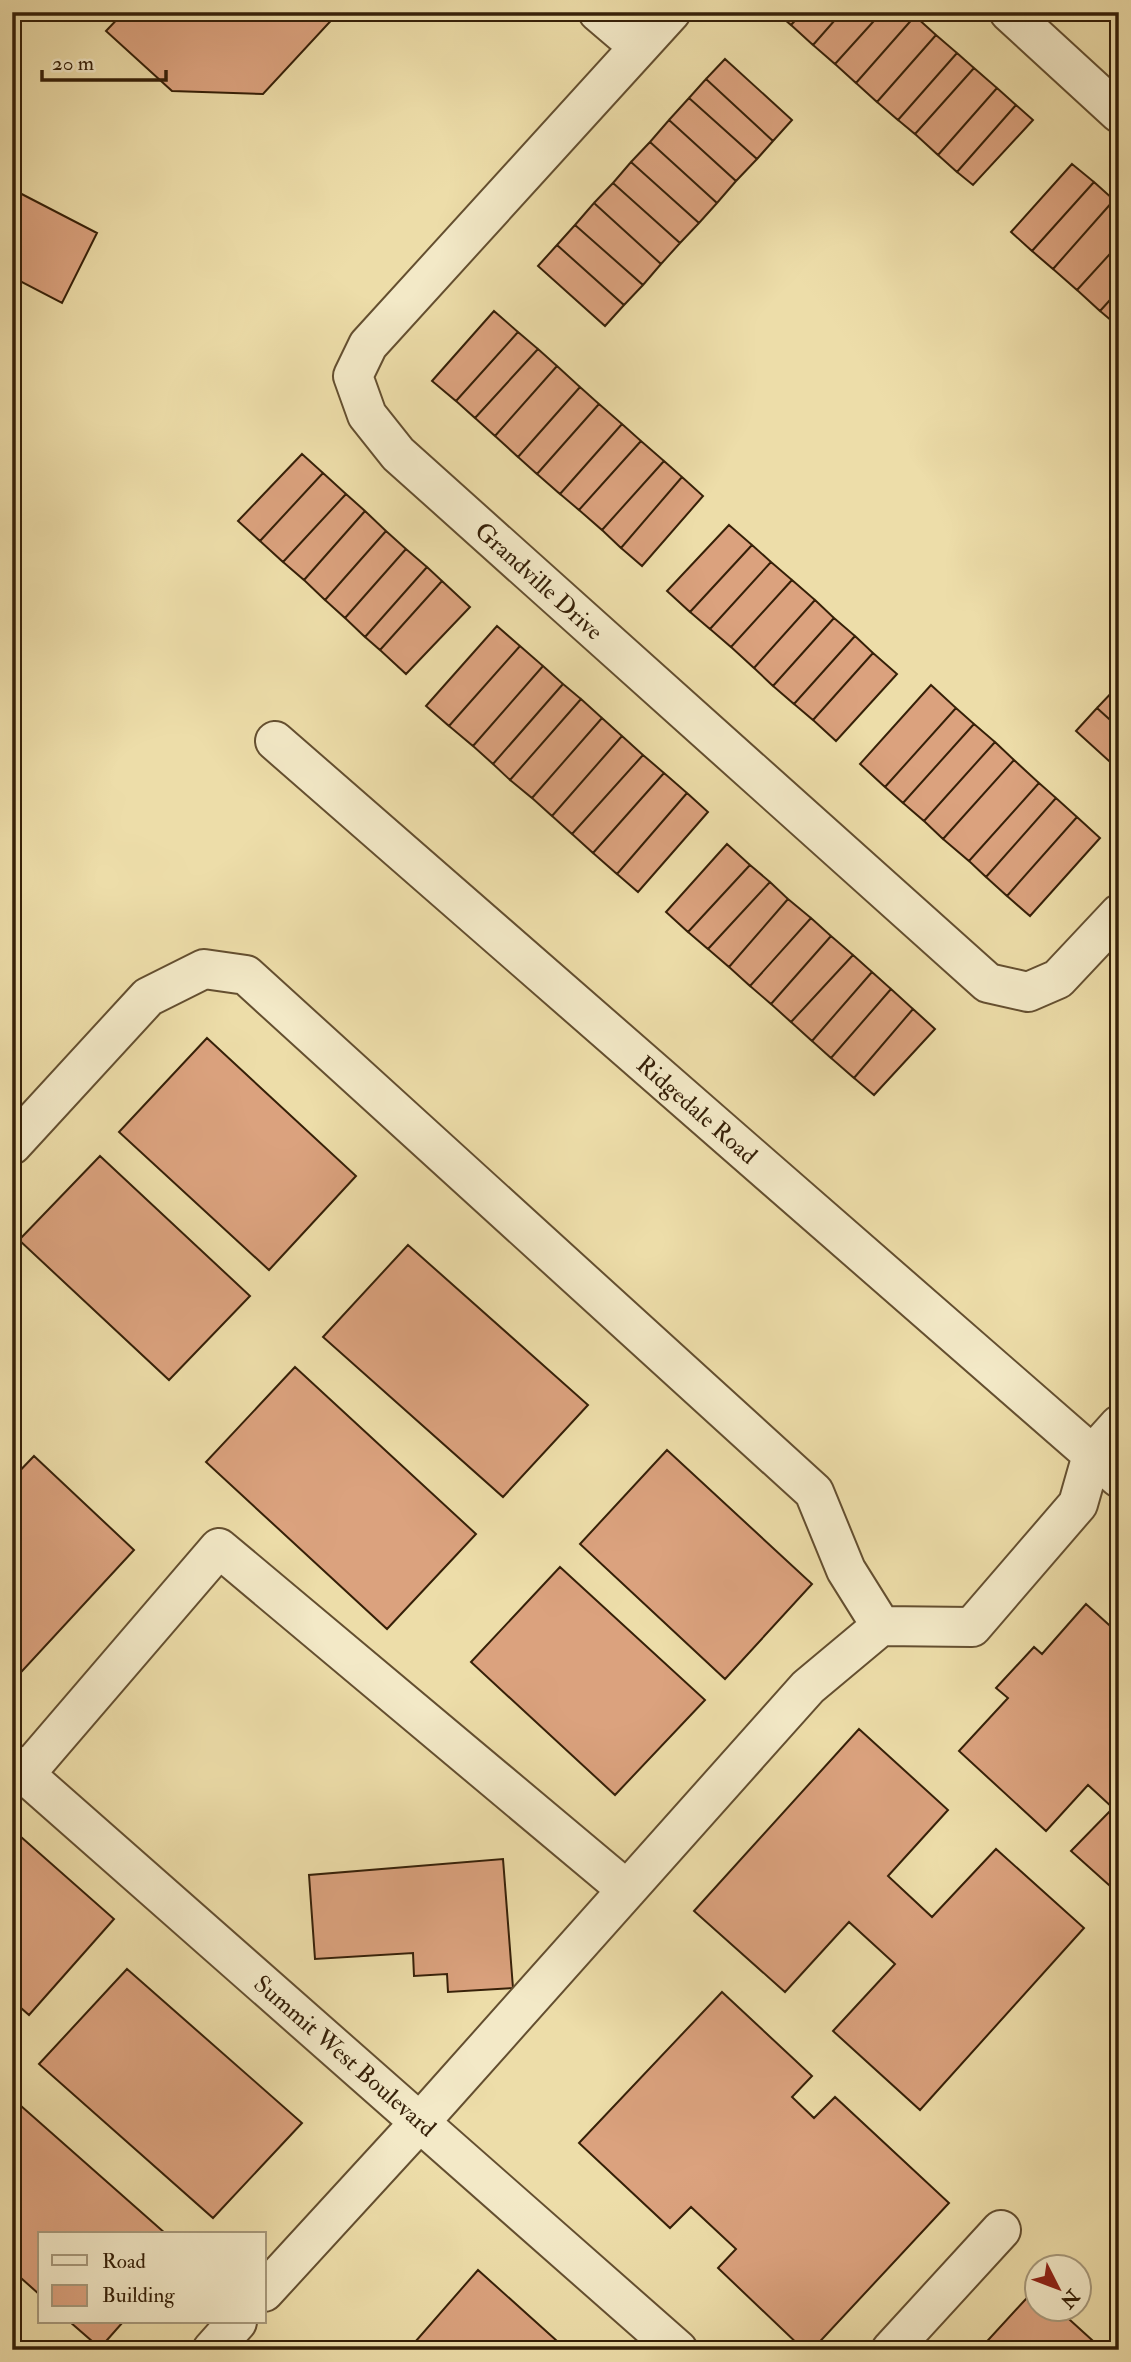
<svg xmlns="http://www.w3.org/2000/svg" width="1131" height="2362" font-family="'IM FELL Double Pica',serif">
  <rect width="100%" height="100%" fill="#eddda9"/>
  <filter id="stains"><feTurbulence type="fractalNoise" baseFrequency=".00286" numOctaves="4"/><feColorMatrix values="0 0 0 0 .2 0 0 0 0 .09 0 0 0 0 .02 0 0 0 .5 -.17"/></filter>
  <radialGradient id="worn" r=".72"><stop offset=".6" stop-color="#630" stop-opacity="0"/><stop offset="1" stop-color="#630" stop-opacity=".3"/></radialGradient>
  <path fill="#dba27e" stroke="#362008" stroke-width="2" d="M124 12H339L263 94 172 91 106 31Z
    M776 12H803L791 25Z
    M803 12H842L813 45 791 25Z
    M842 12H882L835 64 813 45Z
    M882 12H911L915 16 856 83 835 64Z
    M915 16 936 35 877 102 856 83Z
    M936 35 957 53 898 120 877 102Z
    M957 53 974 68 915 134 898 120Z
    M725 59 792 120 773 141 706 79Z
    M974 68 997 88 938 155 915 134Z
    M706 79 773 141 757 159 689 98Z
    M997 88 1016 105 957 172 938 155Z
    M689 98 757 159 736 181 669 120Z
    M1016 105 1033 120 973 185 957 172Z
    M669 120 736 181 717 203 650 142Z
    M650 142 717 203 699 223 631 162Z
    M631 162 699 223 680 243 613 183Z
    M1072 164 1094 182 1032 251 1011 232Z
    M1094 182 1114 200 1053 269 1032 251Z
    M613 183 680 243 661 264 594 203Z
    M12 189 97 233 62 303 12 277Z
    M1114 200 1119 204V244L1077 290 1053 269Z
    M594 203 661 264 643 285 575 225Z
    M575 225 643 285 624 305 557 245Z
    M1119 244V290L1100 311 1077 290Z
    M557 245 624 305 605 326 538 266Z
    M1119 290V327L1100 311Z
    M494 311 518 332 456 401 432 381Z
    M518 332 538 349 475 418 456 401Z
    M538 349 557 366 495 436 475 418Z
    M557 366 580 387 518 457 495 436Z
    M580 387 599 404 537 474 518 457Z
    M599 404 622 424 560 494 537 474Z
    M622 424 641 441 579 510 560 494Z
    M641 441 664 461 602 530 579 510Z
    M302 454 323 473 260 541 238 521Z
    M664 461 682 477 621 548 602 530Z
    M323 473 346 494 283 562 260 541Z
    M682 477 703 496 642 566 621 548Z
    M346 494 365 511 304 580 283 562Z
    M365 511 386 531 325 600 304 580Z
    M729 525 752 545 690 612 667 591Z
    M386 531 406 549 345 618 325 600Z
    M752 545 771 562 710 629 690 612Z
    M406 549 427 567 365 637 345 618Z
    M771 562 792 580 731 647 710 629Z
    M427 567 442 581 380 650 365 637Z
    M792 580 815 600 754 668 731 647Z
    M442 581 470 607 406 674 380 650Z
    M815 600 834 618 773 686 754 668Z
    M834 618 855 636 794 704 773 686Z
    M497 626 520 646 449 726 426 706Z
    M855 636 873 653 813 720 794 704Z
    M520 646 543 666 473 746 449 726Z
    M873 653 897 674 836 741 813 720Z
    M543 666 563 684 493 764 473 746Z
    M563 684 581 699 510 780 493 764Z
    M931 685 956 708 885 787 860 764Z
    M1115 689 1119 692V728L1097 708Z
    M581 699 602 718 532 798 510 780Z
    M956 708 974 724 903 803 885 787Z
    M1097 708 1119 728V770L1076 731Z
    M602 718 622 736 552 816 532 798Z
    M974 724 995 742 924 821 903 803Z
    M622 736 643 755 572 834 552 816Z
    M995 742 1014 760 943 839 924 821Z
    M643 755 664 773 593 853 572 834Z
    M1014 760 1039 783 969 861 943 839Z
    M664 773 687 793 617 874 593 853Z
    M1039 783 1056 798 986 877 969 861Z
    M687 793 708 812 638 892 617 874Z
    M1056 798 1077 817 1007 896 986 877Z
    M1077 817 1100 838 1030 916 1007 896Z
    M727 844 750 865 688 932 666 912Z
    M750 865 770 882 708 949 688 932Z
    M770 882 788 899 729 967 708 949Z
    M788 899 811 918 750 986 729 967Z
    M811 918 831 936 771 1004 750 986Z
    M831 936 853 955 791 1022 771 1004Z
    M853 955 872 972 812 1041 791 1022Z
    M872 972 891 989 831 1058 812 1041Z
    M891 989 913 1009 854 1078 831 1058Z
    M913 1009 935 1029 874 1095 854 1078Z
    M207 1038 356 1176 269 1270 119 1132Z
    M100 1156 250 1296 169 1380 19 1240Z
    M408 1245 588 1405 503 1497 323 1337Z
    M295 1367 476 1534 387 1629 206 1462Z
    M667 1450 812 1584 725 1679 580 1544Z
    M34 1456 134 1550 12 1682V1479Z
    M560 1567 705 1700 615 1795 471 1662Z
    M1086 1604 1119 1634V1894L1071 1851 1113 1808 1088 1785 1046 1831 959 1751 1008 1698 996 1688 1034 1647 1042 1654Z
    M859 1729 948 1810 888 1876 932 1917 996 1849 1084 1928 920 2110 833 2031 895 1964 849 1922 785 1992 694 1911Z
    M12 1829 114 1919 29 2015 12 2000Z
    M503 1859 513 1988 448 1992 447 1974 414 1976 413 1953 315 1959 309 1875Z
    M127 1969 302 2123 213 2218 39 2064Z
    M722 1992 812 2076 792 2097 814 2118 835 2097 949 2203 812 2350H804L718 2268 736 2249 691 2207 670 2228 579 2143Z
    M12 2098 166 2234H40V2295L12 2270Z
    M478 2270 567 2350H408Z
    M1036 2288V2310H1059L1103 2350H979Z
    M70 2322H123L100 2348Z"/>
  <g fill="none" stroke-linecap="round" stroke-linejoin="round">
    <defs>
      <path id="minor" d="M598 12 639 47
        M671 12 368 345 353 376 367 415 398 454 988 983 1028 992 1058 979 1119 914
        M1009 12 1119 113
        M275 741 1119 1478
        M12 1145 148 997 204 969 246 975 814 1492 846 1570 881 1626
        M12 1763 678 2350
        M25 1774 219 1548 627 1890
        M264 2292 420 2122 808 1687 881 1626 972 1627 1078 1504 1092 1455 1119 1425
        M212 2350 237 2322
        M891 2350 1001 2230"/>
    </defs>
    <use href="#minor" stroke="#644f30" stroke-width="42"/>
    <use href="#minor" stroke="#f3e9c7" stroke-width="38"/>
  </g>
  <g text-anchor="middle" stroke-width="5" stroke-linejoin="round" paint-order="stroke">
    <g font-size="24" fill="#362008" stroke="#f3e9c7">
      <text transform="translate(539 581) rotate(42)" y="8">Grandville Drive</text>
      <text transform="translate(697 1110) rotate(41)" y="8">Ridgedale Road</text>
      <text transform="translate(345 2056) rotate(41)" y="8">Summit West Boulevard</text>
    </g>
  </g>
  <rect width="1131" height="2362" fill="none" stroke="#eddda9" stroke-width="42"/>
  <rect x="14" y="14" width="1103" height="2334" fill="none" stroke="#362008" stroke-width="3.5"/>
  <rect x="21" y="21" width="1089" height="2320" fill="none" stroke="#362008" stroke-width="2"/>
  <rect x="38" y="2232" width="228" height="91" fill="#f3e9c7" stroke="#a7997b" stroke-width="2"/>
  <rect x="52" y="2255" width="35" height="10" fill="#f3e9c7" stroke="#a7997b" stroke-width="2"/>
  <text x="102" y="2268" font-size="21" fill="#362008">Road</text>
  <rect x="52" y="2285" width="35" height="21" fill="#dba27e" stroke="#a7997b" stroke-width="2"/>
  <text x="102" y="2302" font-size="21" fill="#362008">Building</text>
  <g transform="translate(1058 2288) rotate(132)"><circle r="33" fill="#f3e9c7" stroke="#a7997b" stroke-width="2"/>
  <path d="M0-5L12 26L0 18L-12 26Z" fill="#8f2418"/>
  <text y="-10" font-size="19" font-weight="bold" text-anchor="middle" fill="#362008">N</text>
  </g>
  <path d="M42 70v10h124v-10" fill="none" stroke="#362008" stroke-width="3.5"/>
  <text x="52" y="70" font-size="21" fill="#362008" stroke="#f3e9c7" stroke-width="5" paint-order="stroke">20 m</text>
  <rect width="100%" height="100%" filter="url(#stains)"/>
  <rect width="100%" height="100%" fill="url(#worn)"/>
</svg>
